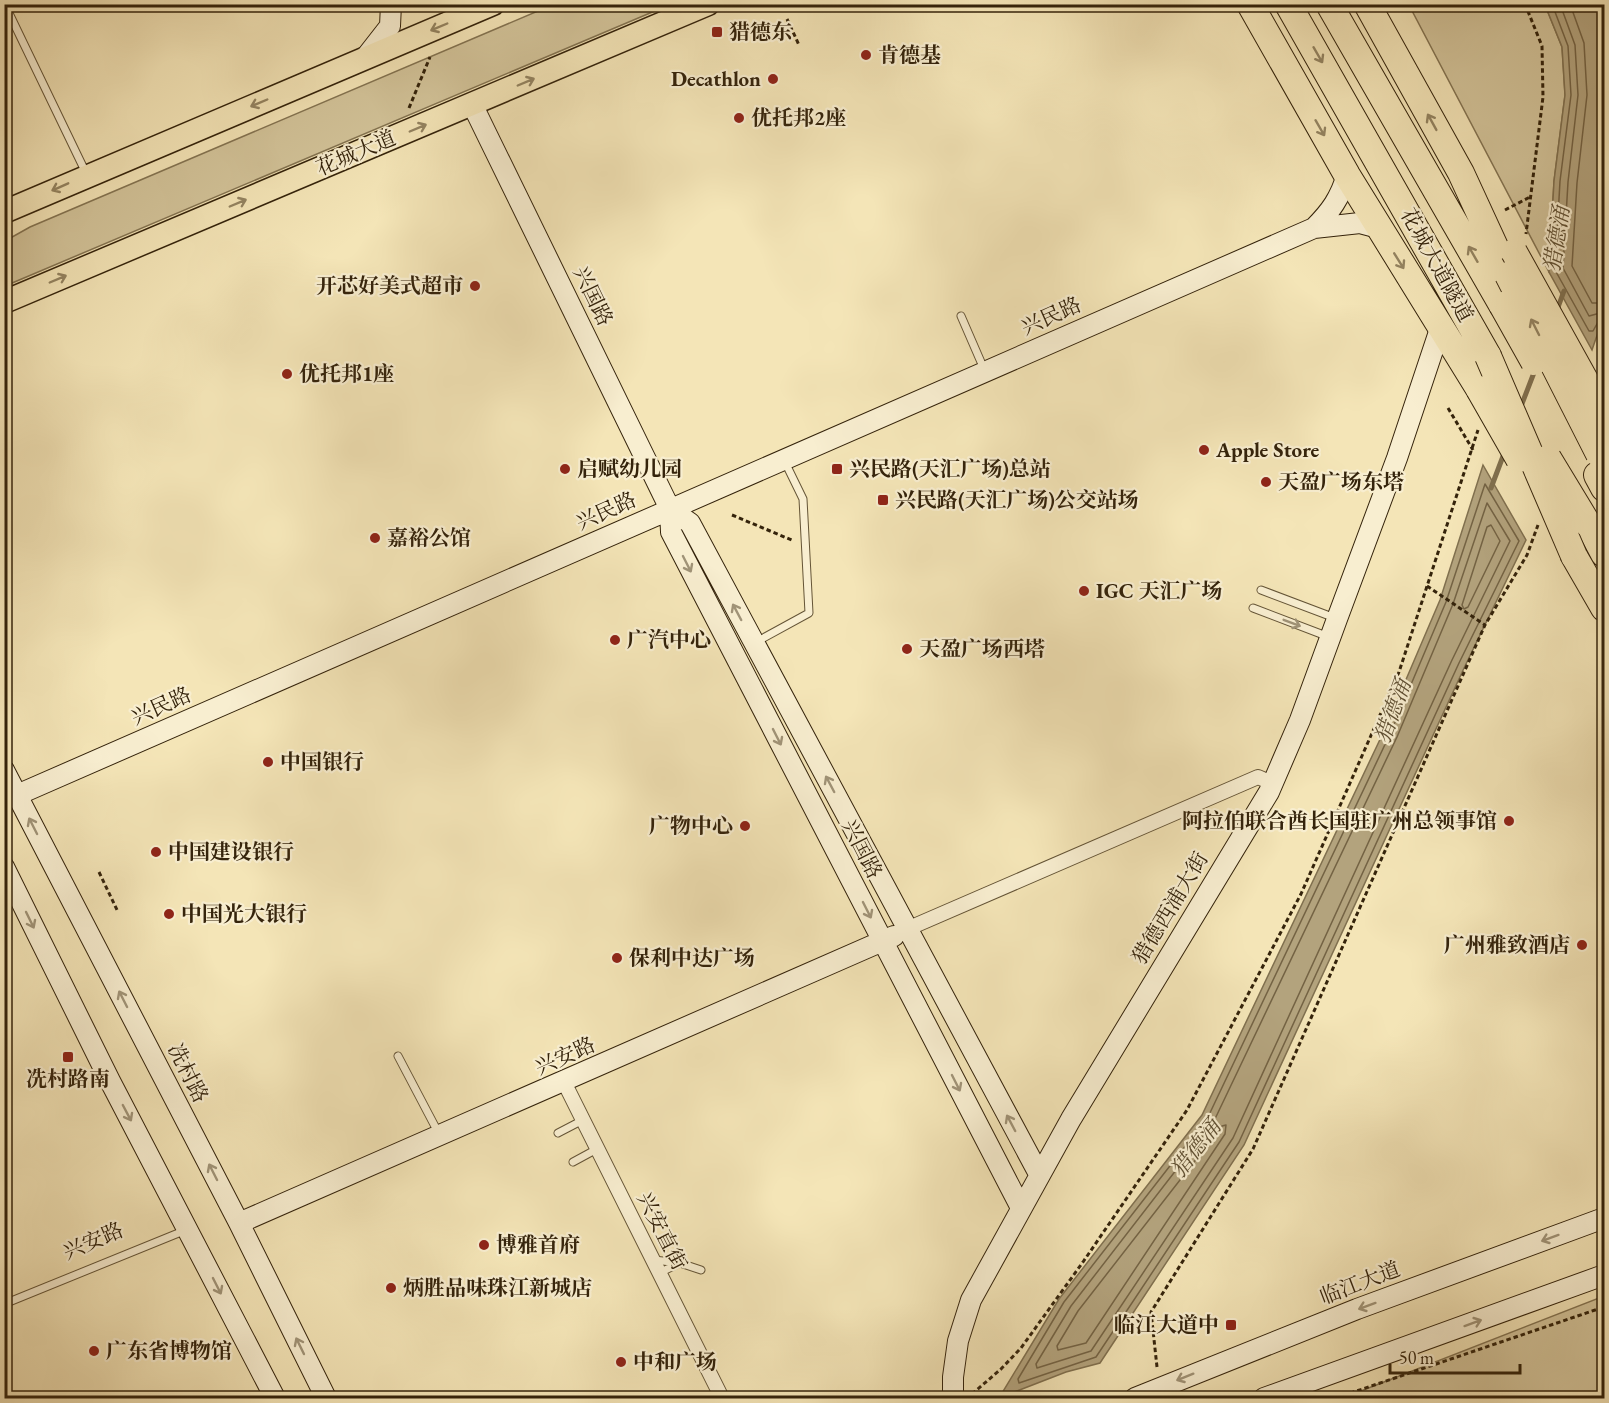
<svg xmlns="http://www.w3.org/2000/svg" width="1609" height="1403" font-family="'EB Garamond','Noto Serif SC',serif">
  <rect width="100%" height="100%" fill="#f4e5b7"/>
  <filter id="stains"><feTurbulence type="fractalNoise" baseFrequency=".00333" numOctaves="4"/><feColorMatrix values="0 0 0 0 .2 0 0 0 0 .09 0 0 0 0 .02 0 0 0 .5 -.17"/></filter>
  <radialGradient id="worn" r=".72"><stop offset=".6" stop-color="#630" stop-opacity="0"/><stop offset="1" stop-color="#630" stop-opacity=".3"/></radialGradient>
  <path fill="#d3c49a" stroke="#847452" stroke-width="1.5" d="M552 5H669L5 286V241L30 227Z
    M1409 5H1545L1562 47 1565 95 1554 181 1549 272Z
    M1604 1296V1398H1343Z"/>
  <path fill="#b3a37d" stroke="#80704f" stroke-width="1.5" d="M1545 5H1604V315L1592 350 1549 272 1554 181 1565 95 1562 47Z
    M1483 465 1526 540 1465 666 1244 1145 1100 1363 1066 1372 999 1398 1059 1299 1202 1115 1384 731 1440 600Z"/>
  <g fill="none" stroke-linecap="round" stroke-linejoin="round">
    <path stroke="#746344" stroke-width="1.5" d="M1552 4 1568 46 1571 95 1560 181 1555 270 1589 331H1593L1598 322 1604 320
      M1560 4 1575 45 1578 95 1568 182 1563 268 1589 316 1604 312
      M1570 4 1584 43 1587 95 1577 183 1572 266 1592 303H1604
      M1485 484 1519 541 1459 663 1239 1142 1096 1357 1019 1383 1018 1379 1064 1302 1208 1117 1390 734 1446 602Z
      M1487 503 1510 541 1452 660 1233 1138 1091 1351 1037 1368 1036 1364 1071 1306 1214 1121 1397 737 1453 604Z
      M1491 525 1500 541 1468 607 1464 609 1462 605 1487 527Z
      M1226 1125 1225 1134 1086 1343 1058 1350 1057 1346 1078 1311 1222 1126Z"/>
    <path stroke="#80704f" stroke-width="5" d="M1557 310 1564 291
      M1520 409 1535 370
      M1491 488 1505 451"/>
    <defs>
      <path id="lane" d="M7 9 86 173
        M4 11 18 4
        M961 316 984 369
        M1261 590 1335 618
        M1253 608 1329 637
        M756 642 809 613 803 499 784 460
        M398 1056 439 1134
        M558 1133 583 1120
        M573 1162 597 1149
        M654 1260 680 1263 659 1273
        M680 1263 701 1270
        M4 1304 186 1230"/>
      <path id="street" d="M907 929 1258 777 1272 783
        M564 1082 722 1398"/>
      <path id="secondary" d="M365 58 390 26 391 4
        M472 104 670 509 671 532 1021 1208
        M1314 228 1360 223 1379 228
        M670 509 690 523 1039 1174
        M4 770 239 1223 326 1398
        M17 795 1314 228C1331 211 1340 198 1347 175
        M4 867 110 1081 275 1398
        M239 1223 894 936
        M953 1398V1377L958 1341 971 1300 1071 1119 1269 792 1300 720 1337 619 1397 458 1441 326
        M1135 1398 1357 1309 1604 1218
        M1264 1398 1604 1275"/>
      <path id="primary" d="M4 212 493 4
        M4 302 708 4"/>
      <path id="highway" d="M1250 4 1347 175 1479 389
        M1288 4 1488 356
        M1329 4 1502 305
        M1367 4 1461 173 1508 275
        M1597 475 1604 488
        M1588 524 1604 554
        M1574 556 1604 608"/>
    </defs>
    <use href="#lane" stroke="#645436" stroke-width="9"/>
    <use href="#street" stroke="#645436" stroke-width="16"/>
    <use href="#secondary" stroke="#34230b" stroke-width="22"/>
    <use href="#primary" stroke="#34230b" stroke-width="25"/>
    <use href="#highway" stroke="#34230b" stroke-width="28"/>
    <path stroke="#34230b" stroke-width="3" stroke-dasharray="4.5 3" stroke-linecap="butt" d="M1525 4 1542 46 1543 97 1526 234
      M787 19 799 45
      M409 108 430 57
      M1505 210 1530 197
      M1600 362 1604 340
      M1448 408 1473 450
      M732 515 794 541
      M1427 586 1485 625
      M99 872 118 912
      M1157 1367 1151 1312 1253 1149 1485 625 1527 555 1538 525
      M972 1394 1001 1369 1021 1348 1083 1262 1187 1110 1301 894 1399 672 1478 430
      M1336 1398 1604 1307"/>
    <use href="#lane" stroke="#f8eed0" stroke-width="7"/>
    <use href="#street" stroke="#f8eed0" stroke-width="14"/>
    <use href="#secondary" stroke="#f8eed0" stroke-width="20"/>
    <use href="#primary" stroke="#f4e5b7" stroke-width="22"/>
    <use href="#highway" stroke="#f4e5b7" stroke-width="26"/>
    <defs>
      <path id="highway-bridge" d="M1514 252 1604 414
        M1508 275 1599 454
        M1502 305 1534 362
        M1488 356 1574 556
        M1479 389 1519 459
        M1548 458 1588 524"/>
    </defs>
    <use href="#highway-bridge" stroke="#34230b" stroke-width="28" stroke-linecap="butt"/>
    <use href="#highway-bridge" stroke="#f4e5b7" stroke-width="26"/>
  </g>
  <defs><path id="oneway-shaft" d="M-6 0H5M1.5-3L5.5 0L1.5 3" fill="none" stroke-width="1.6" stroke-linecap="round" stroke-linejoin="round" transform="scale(1.5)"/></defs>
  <g stroke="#948461">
    <use href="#oneway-shaft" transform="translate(439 27) rotate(157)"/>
    <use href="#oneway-shaft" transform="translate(1318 55) rotate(60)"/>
    <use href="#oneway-shaft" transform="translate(526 82) rotate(-23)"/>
    <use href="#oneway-shaft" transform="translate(259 103) rotate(157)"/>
    <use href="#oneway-shaft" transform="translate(1432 122) rotate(-119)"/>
    <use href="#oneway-shaft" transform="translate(418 128) rotate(-23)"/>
    <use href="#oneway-shaft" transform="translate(1320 128) rotate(60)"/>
    <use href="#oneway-shaft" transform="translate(60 187) rotate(156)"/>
    <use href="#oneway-shaft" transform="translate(238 203) rotate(-23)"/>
    <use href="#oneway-shaft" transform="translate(1473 254) rotate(-120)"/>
    <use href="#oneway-shaft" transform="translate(1399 261) rotate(58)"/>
    <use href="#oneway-shaft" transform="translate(58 279) rotate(-23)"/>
    <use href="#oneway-shaft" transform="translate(1535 327) rotate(-117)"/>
  </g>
  <g stroke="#a09377">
    <use href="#oneway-shaft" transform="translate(687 564) rotate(63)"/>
    <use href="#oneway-shaft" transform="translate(737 612) rotate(-118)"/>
    <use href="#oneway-shaft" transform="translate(1292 623) rotate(21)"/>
    <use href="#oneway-shaft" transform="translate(777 737) rotate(63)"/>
    <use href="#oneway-shaft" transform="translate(830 784) rotate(-118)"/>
    <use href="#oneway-shaft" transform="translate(33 826) rotate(-117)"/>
    <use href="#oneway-shaft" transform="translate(867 910) rotate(63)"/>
    <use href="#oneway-shaft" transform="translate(30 920) rotate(64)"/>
    <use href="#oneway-shaft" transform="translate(123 999) rotate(-117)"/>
    <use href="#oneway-shaft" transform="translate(956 1083) rotate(63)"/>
    <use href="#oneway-shaft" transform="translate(127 1113) rotate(62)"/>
    <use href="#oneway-shaft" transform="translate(1011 1123) rotate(-118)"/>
    <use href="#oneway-shaft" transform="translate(213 1172) rotate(-117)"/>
    <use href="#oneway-shaft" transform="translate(1550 1238) rotate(160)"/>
    <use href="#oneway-shaft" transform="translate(217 1286) rotate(63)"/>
    <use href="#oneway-shaft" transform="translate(1367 1306) rotate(160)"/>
    <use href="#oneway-shaft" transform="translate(1473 1323) rotate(-20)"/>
    <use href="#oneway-shaft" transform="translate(300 1346) rotate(-116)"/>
    <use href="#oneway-shaft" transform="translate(1185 1377) rotate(158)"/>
  </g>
  <g fill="#8f2418" stroke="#f8eed0" stroke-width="2">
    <rect x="711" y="26" width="12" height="12" rx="3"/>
    <circle cx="866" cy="55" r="6"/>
    <circle cx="773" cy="79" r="6"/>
    <circle cx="739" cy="118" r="6"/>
    <circle cx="475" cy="286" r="6"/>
    <circle cx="287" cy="374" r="6"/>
    <circle cx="1204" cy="450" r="6"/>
    <circle cx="565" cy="469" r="6"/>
    <rect x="831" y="463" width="12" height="12" rx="3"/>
    <circle cx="1266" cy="482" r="6"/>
    <rect x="877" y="494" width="12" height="12" rx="3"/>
    <circle cx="375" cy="538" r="6"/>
    <circle cx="1084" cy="591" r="6"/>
    <circle cx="615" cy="640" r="6"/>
    <circle cx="907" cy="649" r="6"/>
    <circle cx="268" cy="762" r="6"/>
    <circle cx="1509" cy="821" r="6"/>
    <circle cx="745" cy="826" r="6"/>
    <circle cx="156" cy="852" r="6"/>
    <circle cx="169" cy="914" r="6"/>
    <circle cx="1582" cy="945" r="6"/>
    <circle cx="617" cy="958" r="6"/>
    <rect x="62" y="1051" width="12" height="12" rx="3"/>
    <circle cx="484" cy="1245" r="6"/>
    <circle cx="391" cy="1288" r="6"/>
    <rect x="1225" y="1319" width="12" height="12" rx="3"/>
    <circle cx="94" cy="1351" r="6"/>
    <circle cx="621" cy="1362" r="6"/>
  </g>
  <g text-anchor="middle" stroke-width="4.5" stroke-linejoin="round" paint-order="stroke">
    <g font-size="21" font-weight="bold" fill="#34230b" stroke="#f8eed0" text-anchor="start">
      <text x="729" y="39">猎德东</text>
      <text x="878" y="62">肯德基</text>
      <text x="761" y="86" text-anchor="end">Decathlon</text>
      <text x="751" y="125">优托邦2座</text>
      <text x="463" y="293" text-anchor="end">开芯好美式超市</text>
      <text x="299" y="381">优托邦1座</text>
      <text x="1216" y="457">Apple Store</text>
      <text x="577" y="476">启赋幼儿园</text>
      <text x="849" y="476">兴民路(天汇广场)总站</text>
      <text x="1278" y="489">天盈广场东塔</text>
      <text x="895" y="507">兴民路(天汇广场)公交站场</text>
      <text x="387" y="545">嘉裕公馆</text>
      <text x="1096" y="598">IGC 天汇广场</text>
      <text x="627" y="647">广汽中心</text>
      <text x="919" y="656">天盈广场西塔</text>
      <text x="280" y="769">中国银行</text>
      <text x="1497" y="828" text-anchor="end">阿拉伯联合酋长国驻广州总领事馆</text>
      <text x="733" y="833" text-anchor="end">广物中心</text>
      <text x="168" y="859">中国建设银行</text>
      <text x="181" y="921">中国光大银行</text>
      <text x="1570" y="952" text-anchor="end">广州雅致酒店</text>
      <text x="629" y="965">保利中达广场</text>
      <text x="68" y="1086" text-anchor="middle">冼村路南</text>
      <text x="496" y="1252">博雅首府</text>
      <text x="403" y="1295">炳胜品味珠江新城店</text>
      <text x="1219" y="1332" text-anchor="end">临江大道中</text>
      <text x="106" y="1358">广东省博物馆</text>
      <text x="633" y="1369">中和广场</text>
    </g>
    <g font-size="21" fill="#34230b" stroke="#f8eed0">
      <text transform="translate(356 153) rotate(-23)" y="7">花城大道</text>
      <text transform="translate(1437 265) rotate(61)" y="7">花城大道隧道</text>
      <text transform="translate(593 296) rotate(64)" y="7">兴国路</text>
      <text transform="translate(1051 316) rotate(-24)" y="7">兴民路</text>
      <text transform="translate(606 511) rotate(-24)" y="7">兴民路</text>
      <text transform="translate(161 706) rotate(-24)" y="7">兴民路</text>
      <text transform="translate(862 849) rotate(63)" y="7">兴国路</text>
      <text transform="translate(1170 908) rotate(-59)" y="7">猎德西浦大街</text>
      <text transform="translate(565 1056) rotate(-24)" y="7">兴安路</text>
      <text transform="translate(188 1073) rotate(63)" y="7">冼村路</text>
      <text transform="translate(662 1231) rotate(63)" y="7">兴安直街</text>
      <text transform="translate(93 1241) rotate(-23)" y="7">兴安路</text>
      <text transform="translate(1360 1283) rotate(-21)" y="7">临江大道</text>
    </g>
    <g font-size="22" font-style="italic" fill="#605033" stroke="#f8eed0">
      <text transform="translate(1556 239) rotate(-81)" y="8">猎德涌</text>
      <text transform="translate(1392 711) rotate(-70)" y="8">猎德涌</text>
      <text transform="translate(1195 1148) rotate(-52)" y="8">猎德涌</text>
    </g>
  </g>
  <rect width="1609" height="1403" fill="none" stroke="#f4e5b7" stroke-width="24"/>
  <rect x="6" y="6" width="1597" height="1391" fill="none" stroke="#34230b" stroke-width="3"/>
  <rect x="12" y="12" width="1585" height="1379" fill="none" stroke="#34230b" stroke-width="1.5"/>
  <path d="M1390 1364v9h130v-9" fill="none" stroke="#34230b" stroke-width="3"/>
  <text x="1399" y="1364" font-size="18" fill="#34230b" stroke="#f8eed0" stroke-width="4.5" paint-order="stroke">50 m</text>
  <rect width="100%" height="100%" filter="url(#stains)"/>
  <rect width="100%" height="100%" fill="url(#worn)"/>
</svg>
